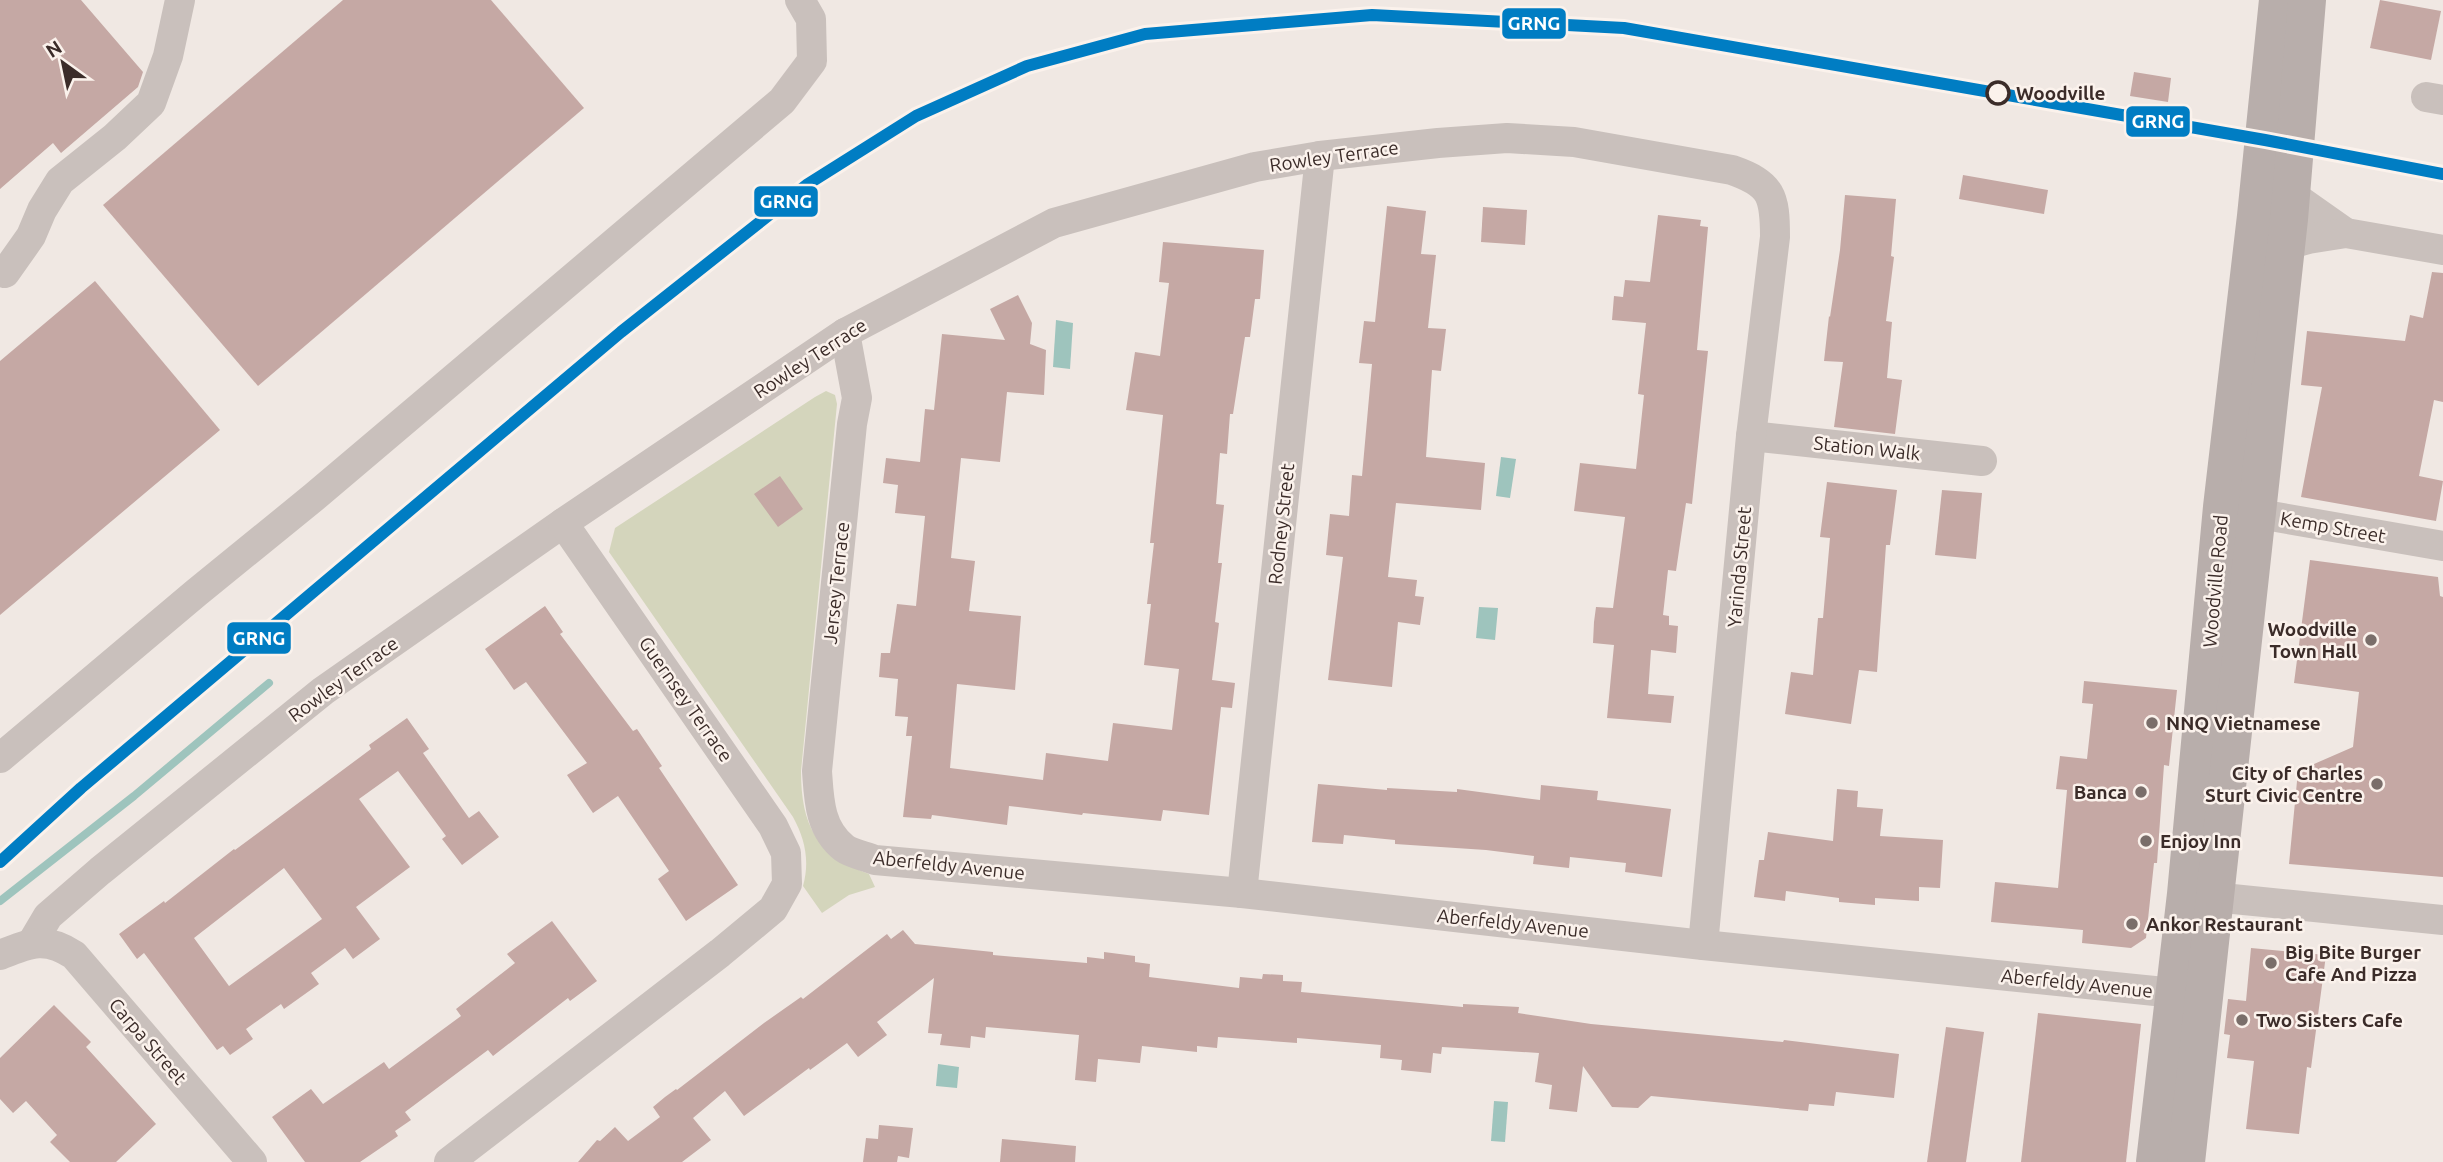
<svg xmlns="http://www.w3.org/2000/svg" width="2443" height="1162" font-family="Ubuntu,sans-serif">
<rect width="100%" height="100%" fill="#f0e8e3"/>
<path fill="#d4d5bc" d="M826 391 835 395 837 404 801 771C801 826 817 855 869 874L875 887 849 895 822 913 803 886C810 861 805 839 793 817L609 552 615 528 815 397Z"/>
<g fill="#9ec4bd">
<path d="M1056 320 1073 323 1070 369 1053 367Z"/>
<path d="M1501 457 1516 459 1510 498 1496 496Z"/>
<path d="M1479 607 1498 608 1495 640 1476 638Z"/>
<path d="M938 1064 959 1067 957 1088 936 1086Z"/>
<path d="M1494 1101 1508 1102 1505 1142 1491 1141Z"/>
</g>
<g fill="none" stroke-linecap="round" stroke-linejoin="round">
<path stroke="#9ec4bd" stroke-width="8" d="M0 901 134 796 269 683"/>
</g>
<g fill="#c5a8a4" fill-rule="evenodd">
<path d="M0 0H81L143 72 138 87 61 153 53 143 0 189Z"/>
<path d="M343 0H491L584 108 258 386 103 205Z"/>
<path d="M2380 0 2441 11 2431 60 2370 48Z"/>
<path d="M2134 72 2171 78 2168 102 2130 96Z"/>
<path d="M1963 175 2048 190 2044 214 1959 199Z"/>
<path d="M1845 195 1896 199 1891 256 1894 257 1886 321 1892 322 1887 378 1902 380 1895 434 1834 427 1843 362 1824 361 1829 316 1830 317 1840 250Z"/>
<path d="M1387 206 1426 211 1421 254 1436 255 1428 328 1446 329 1441 371 1432 370 1426 457 1485 463 1481 510 1396 503 1388 577 1417 580 1415 596 1424 597 1420 625 1398 622 1392 687 1328 680 1343 557 1326 555 1330 514 1349 516 1352 475 1362 476 1372 364 1359 363 1364 321 1375 322Z"/>
<path d="M1483 207 1527 210 1525 245 1481 242Z"/>
<path d="M1658 215 1701 220 1700 226 1708 227 1697 350 1708 351 1692 504 1686 503 1676 571 1668 570 1663 615 1669 616V625L1678 626 1676 653 1651 650 1648 694 1674 696 1671 723 1607 718 1614 645 1593 643 1594 622 1596 607 1613 608 1625 517 1574 511 1580 463 1636 469 1644 395 1638 394 1646 323 1612 320 1614 296 1623 297 1625 280 1650 282Z"/>
<path d="M1163 242 1264 250 1260 299H1255L1250 337H1245L1233 414H1230L1227 454 1220 453 1216 504 1224 505 1218 563H1222L1215 622 1219 623 1212 680 1235 683 1232 708 1221 707 1209 815 1163 810 1161 821 1083 813 1082 815 1009 806 1007 825 932 815 931 819 903 817 912 736H906L908 717 895 716 898 679 879 677 881 653H890L897 604 916 606 925 516 895 513 898 485 883 483 886 458 920 462 925 409 934 410 942 334 1005 340 990 309 1018 295 1032 323 1030 344 1046 350 1044 395 1007 392 1000 462 961 458 951 558 975 561 969 611 1021 616 1015 690 957 684 950 768 1043 780 1046 753 1108 761 1113 723 1172 730 1179 669 1144 665 1151 604H1147L1154 543H1150L1163 415 1126 410 1135 352 1160 356 1169 283 1159 282Z"/>
<path d="M2432 272 2443 273V402L2434 400 2419 476 2443 481 2436 521 2301 497 2322 387 2301 385 2307 331 2405 341 2410 315 2423 318Z"/>
<path d="M95 281 220 430 0 615V361Z"/>
<path d="M780 476 803 509 778 527 754 494Z"/>
<path d="M1827 482 1897 490 1890 545H1886L1877 672 1859 670 1851 724 1785 714 1791 672 1813 675 1818 618H1823L1830 538 1820 537Z"/>
<path d="M1942 490 1982 493 1976 559 1935 555Z"/>
<path d="M2310 560 2438 577 2440 596 2443 597V877L2289 864 2298 771 2353 747 2359 692 2294 683Z"/>
<path d="M545 606 563 632 560 634 633 731 637 729 662 766 659 768 738 885 686 921 658 879 669 871 618 796 593 813 567 775 587 763 526 682 514 690 485 649Z"/>
<path d="M2084 681 2177 690 2169 766 2164 765 2157 863H2154L2146 938 2131 948 2082 943 2083 930 1991 922 1995 882 2058 888 2067 790 2056 789 2060 756 2087 759 2093 704 2082 703Z"/>
<path d="M407 718 429 749 423 753 469 818 479 811 499 837 462 865 442 839 446 836 398 771 359 799 410 867 356 907 380 939 353 959 345 948 311 973 319 984 284 1009 281 1004 246 1029 253 1039 230 1055 223 1046 217 1050 144 953 137 959 119 934 164 901 165 903 234 849 235 850 371 749 369 745ZM284 868 322 919 229 986 194 938Z"/>
<path d="M1318 784 1387 790V788L1457 792V789L1540 800 1541 785 1598 791 1597 800 1671 809 1662 877 1625 872 1626 863 1570 857 1569 868 1533 864 1534 856 1486 850 1395 844V840L1344 835 1343 844 1312 842Z"/>
<path d="M1837 789 1858 791 1857 807 1883 809 1880 836 1943 840 1940 888 1919 887V901L1875 898V905L1839 902V898L1786 891 1785 901 1754 897 1759 860H1764L1768 832 1833 841Z"/>
<path d="M552 921 597 981 570 1001 568 998 493 1056 488 1050 405 1112 411 1120 395 1131 398 1136 360 1162H305L272 1117 311 1089 323 1104 384 1062 389 1069 461 1016 456 1009 515 963 507 954Z"/>
<path d="M903 930 915 944 993 952V955L1087 963V957L1104 959V952L1135 956V962L1150 964 1149 977 1239 988 1240 977 1262 979 1263 974 1283 975V981L1302 982 1301 992 1463 1007V1004L1519 1007 1518 1013 1591 1024 1783 1042 1784 1040 1899 1054 1894 1098 1836 1092 1834 1106 1809 1104 1808 1111 1651 1096 1638 1108 1612 1107 1583 1066 1577 1112 1549 1109 1552 1085 1535 1082 1539 1053 1442 1047 1441 1054 1433 1053 1431 1073 1401 1070 1402 1060 1380 1058 1381 1045 1297 1038V1043L1218 1037 1217 1048 1197 1046V1052L1142 1046 1140 1063 1098 1059 1096 1082 1075 1080 1079 1035 986 1027 985 1038 971 1036 970 1048 940 1045 942 1034 928 1033 934 978 877 1022 887 1035 858 1057 847 1043 810 1070 809 1068 744 1116 725 1091 693 1118 711 1140 682 1162H578L597 1140 600 1141 615 1127 628 1141 660 1117 653 1107 665 1097 676 1089 677 1090 764 1023 801 997 803 999 887 934 891 939Z"/>
<path d="M2251 948 2326 955 2311 1068 2307 1067 2299 1134 2246 1129 2254 1061 2227 1058 2230 1035 2224 1034 2228 999 2246 1001Z"/>
<path d="M54 1005 91 1042 86 1047 156 1124 116 1162H70L50 1142 57 1135 26 1101 13 1113 0 1099V1058Z"/>
<path d="M2038 1013 2141 1024 2126 1162H2021Z"/>
<path d="M1946 1027 1984 1032 1966 1162H1927Z"/>
<path d="M879 1125 913 1128 909 1158 898 1156 897 1162H863L866 1138 878 1139Z"/>
<path d="M1002 1139 1076 1146 1075 1162H1000Z"/>
</g>
<g fill="none" stroke-linecap="round" stroke-linejoin="round">
<g stroke="#c9c0bc" stroke-width="30">
<path d="M2426 97 2443 100"/>
<path d="M2292 195 2346 233"/>
<path d="M2287 245 2308 239 2346 233 2443 250"/>
<path d="M5 273 31 236 42 210 60 181 115 137 151 103 168 56 180 0"/>
<path d="M845 333 857 398 852 424 817 771C819 799 819 828 844 848 852 854 866 856 875 860L1242 893 1703 945 2194 995"/>
<path d="M1751 436 1982 461"/>
<path d="M2236 510 2443 546"/>
<path d="M0 758 196 593 314 497 782 101 812 61 811 19 800 0"/>
<path d="M1242 893 1320 156"/>
<path d="M2193 895 2443 920"/>
<path d="M32 943 48 916 100 871 323 691 563 523 845 333 1054 223 1255 167 1320 156 1438 143 1507 138 1574 142 1732 170C1772 184 1775 196 1775 237L1751 436 1703 945"/>
<path d="M0 955C30 943 45 936 74 955L252 1162"/>
<path d="M449 1162 720 953 773 909 787 884 786 853 773 826 563 523"/>
</g>
<g stroke="#b8aeab" stroke-width="38">
<path d="M2155 1162 2186 894 2222 507 2256 216 2278 0"/>
<path d="M2186 1162 2289 219 2307 0"/>
</g>
<defs>
<path id="rail-1" d="M0 862 81 788 621 332 808 184 916 116 1027 66 1145 34 1372 15 1624 28 2265 140 2443 174"/>
</defs>
<use href="#rail-1" stroke="#fbf2ec" stroke-width="18"/>
<use href="#rail-1" stroke="#007dc3" stroke-width="12"/>
</g>
<circle fill="#fbf2ec" stroke="#3b2c29" stroke-width="3.5" cx="1998" cy="93" r="11"/>
<g fill="#7a6e6a" stroke="#fbf2ec" stroke-width="2.5">
<circle cx="2371" cy="640" r="7"/>
<circle cx="2152" cy="723" r="7"/>
<circle cx="2377" cy="784" r="7"/>
<circle cx="2141" cy="792" r="7"/>
<circle cx="2146" cy="841" r="7"/>
<circle cx="2132" cy="924" r="7"/>
<circle cx="2271" cy="963" r="7"/>
<circle cx="2242" cy="1020" r="7"/>
</g>
<g text-anchor="middle" dominant-baseline="central" stroke-width="5" stroke-linejoin="round" paint-order="stroke">
<g font-size="19" font-weight="bold" fill="#3b2c29" stroke="#fbf2ec" text-anchor="start">
<text x="2016" y="93">Woodville</text>
</g>
<g font-size="19" fill="#3b2c29" stroke="#fbf2ec">
<text transform="translate(1334 156) rotate(-8)">Rowley Terrace</text>
<text transform="translate(810 358) rotate(-33)">Rowley Terrace</text>
<text transform="translate(1867 448) rotate(6)">Station Walk</text>
<text transform="translate(1281 524) rotate(-84)">Rodney Street</text>
<text transform="translate(2333 527) rotate(10)">Kemp Street</text>
<text transform="translate(1739 567) rotate(-85)">Yarinda Street</text>
<text transform="translate(2215 581) rotate(-85)">Woodville Road</text>
<text transform="translate(836 583) rotate(-84)">Jersey Terrace</text>
<text transform="translate(343 679) rotate(-36)">Rowley Terrace</text>
<text transform="translate(686 699) rotate(55)">Guernsey Terrace</text>
<text transform="translate(949 865) rotate(6)">Aberfeldy Avenue</text>
<text transform="translate(1513 923) rotate(6)">Aberfeldy Avenue</text>
<text transform="translate(2077 983) rotate(6)">Aberfeldy Avenue</text>
<text transform="translate(148 1041) rotate(49)">Carpa Street</text>
</g>
<g font-size="19" font-weight="bold" fill="#3b2c29" stroke="#fbf2ec" text-anchor="start">
<text x="2357" y="629" text-anchor="end">Woodville<tspan x="2357" dy="22">Town Hall</tspan></text>
<text x="2166" y="723">NNQ Vietnamese</text>
<text x="2363" y="773" text-anchor="end">City of Charles<tspan x="2363" dy="22">Sturt Civic Centre</tspan></text>
<text x="2127" y="792" text-anchor="end">Banca</text>
<text x="2160" y="841">Enjoy Inn</text>
<text x="2146" y="924">Ankor Restaurant</text>
<text x="2285" y="952">Big Bite Burger<tspan x="2285" dy="22">Cafe And Pizza</tspan></text>
<text x="2256" y="1020">Two Sisters Cafe</text>
</g>
</g>
<g stroke="#fbf2ec" stroke-width="2.5">
<rect x="1501" y="7" width="66" height="33" rx="7" fill="#007dc3"/>
<rect x="2125" y="105" width="66" height="33" rx="7" fill="#007dc3"/>
<rect x="753" y="185" width="66" height="33" rx="7" fill="#007dc3"/>
<rect x="226" y="621" width="66" height="34" rx="7" fill="#007dc3"/>
</g>
<g font-size="19" text-anchor="middle" font-weight="bold" fill="#fff">
<text x="1534" y="30">GRNG</text>
<text x="2158" y="128">GRNG</text>
<text x="786" y="208">GRNG</text>
<text x="259" y="645">GRNG</text>
</g>
<g transform="translate(63 63) rotate(327)" stroke="#fbf2ec" stroke-width="5" paint-order="stroke">
<path d="M0-5L12 26L0 18L-12 26Z" fill="#3b2c29"/>
<text y="-10" font-size="19" font-weight="bold" text-anchor="middle" fill="#3b2c29">N</text>
</g>
</svg>
